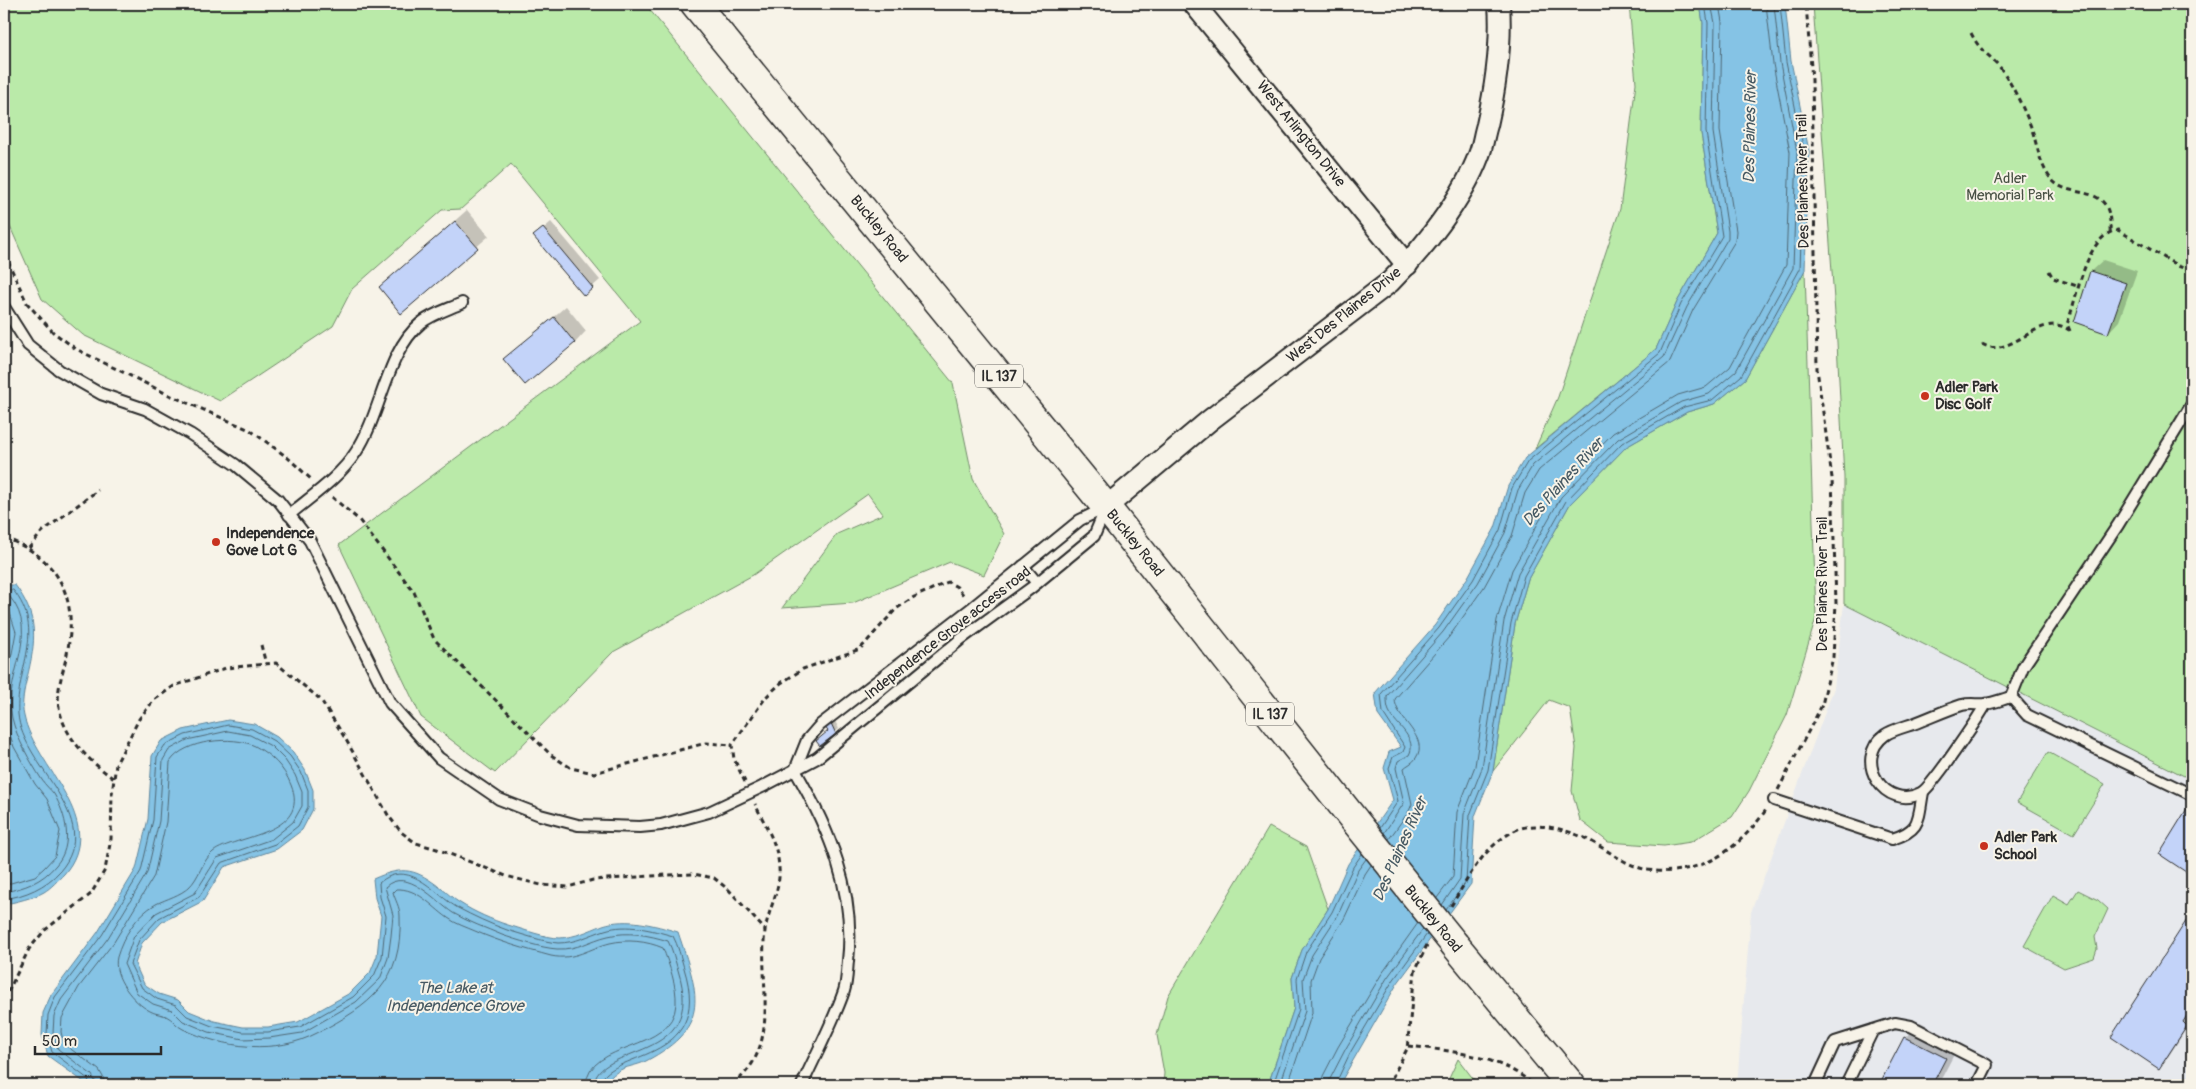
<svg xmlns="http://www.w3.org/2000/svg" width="2196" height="1089" font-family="Pangolin,sans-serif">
<rect width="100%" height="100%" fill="#f7f3e8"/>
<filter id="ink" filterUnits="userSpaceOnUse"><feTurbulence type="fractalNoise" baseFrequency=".02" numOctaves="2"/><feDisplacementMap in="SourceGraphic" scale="10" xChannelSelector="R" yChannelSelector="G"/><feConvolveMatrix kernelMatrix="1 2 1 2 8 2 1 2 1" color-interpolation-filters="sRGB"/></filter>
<g filter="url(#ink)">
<path fill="#e7e9ed" d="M1844 604 2192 780V1085H1737L1751 912 1834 688Z"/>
<g fill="#baeaa9" stroke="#728a6a">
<path d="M4 4H645L953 383 973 479 1004 534 984 575 950 562 853 603 782 608 837 534 883 514 868 494 753 575 613 652 495 773 421 717 339 545 640 321 511 164 461 209 442 210 352 289 333 326 220 401 83 335 42 299 4 213Z"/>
<path d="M1629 4H1700L1703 23 1701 133 1717 233 1677 302 1656 349 1535 449 1558 397 1620 209 1636 83Z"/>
<path d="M1813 4H2192V780L1844 604V477L1837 342Z"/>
<path d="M1805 270 1816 618 1787 715 1749 791 1732 817 1691 842 1664 846 1608 842 1580 820 1572 791 1576 748 1570 708 1549 700 1493 771 1515 624 1528 579 1570 504 1626 447 1687 412 1714 404 1745 379Z"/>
<path d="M2048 752 2105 784 2074 834 2017 802Z"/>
<path d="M1269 827 1306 847 1328 909 1302 950 1292 978 1294 1008 1268 1085H1163L1164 1073 1157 1035 1168 996Z"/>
<path d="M2078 890 2098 900 2108 909 2095 937 2097 949 2094 958 2064 968 2024 946 2053 895 2069 904Z"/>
<path d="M1458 1059 1478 1085H1446Z"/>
</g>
<g fill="#85c3e5" stroke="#61869b">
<path d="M1700 4H1785L1791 61 1809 151 1805 270 1745 379 1714 404 1687 412 1626 447 1570 504 1528 579 1515 624 1493 771 1475 816 1471 884 1397 984 1339 1085H1268L1294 1008 1292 978 1302 950 1328 909 1348 864 1393 800 1384 768 1389 752 1401 747 1378 715 1375 693 1435 625 1468 577 1495 528 1508 486 1525 458 1656 349 1677 302 1717 233 1701 133 1703 23Z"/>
<path d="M4 585H15C39 617 36 641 27 678 24 690 21 704 24 716 35 767 110 821 64 874 58 880 51 888 44 892 36 897 13 903 4 904Z"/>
<path d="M228 720 254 724 277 737 293 752 305 770 313 790V809L302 830 277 849 224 867 203 901 162 922 142 943 135 964 144 984 159 994 178 1000 189 1011 214 1021 243 1027H268L298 1022 350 993 370 973 377 956 381 916 375 898 373 879C404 865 416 869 442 889 448 893 453 899 460 903 474 912 492 920 508 925 522 929 546 938 560 938 576 937 588 931 603 925 627 917 654 925 678 932 698 993 713 1026 646 1061 637 1066 625 1066 617 1072 612 1075 607 1081 603 1085H88L48 1056 42 1035 43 1013 51 995 98 932 136 869 148 819 152 756 161 741 183 730Z"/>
</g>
<g fill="#0003">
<path d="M467 210 489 236 401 312 380 287Z"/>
<path d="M551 222 600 280 584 294 535 236Z"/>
<path d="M2103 260 2137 271 2119 321 2108 333 2076 321 2091 271Z"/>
<path d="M566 306 586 331 575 343 505 359Z"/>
<path d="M834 719 839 729 821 744 829 731 828 722Z"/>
<path d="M2192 805V874L2161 854Z"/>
<path d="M2192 915V1009L2189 1014 2192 1016V1020L2166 1060 2159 1067 2113 1037Z"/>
<path d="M1920 1022 1960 1043 1938 1085H1881L1905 1038Z"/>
</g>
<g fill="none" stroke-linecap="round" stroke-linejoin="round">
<g stroke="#4f6875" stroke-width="1">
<path d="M4 590H13C47 632 15 669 18 714 22 766 106 818 60 871 46 887 25 896 4 899"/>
<path d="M4 596 10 597C41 635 3 676 12 718 17 739 30 761 42 780 45 785 50 789 54 794 66 815 74 845 56 865 42 882 25 888 4 892"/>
<path d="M4 604 8 607 16 632 5 691V720L14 747 35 784 47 799 60 831 55 856 44 868 35 876 4 885"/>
<path d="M1380 828 1398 801 1389 768 1393 757 1403 752 1405 747 1383 713 1381 694 1439 628 1473 580 1500 530 1512 488 1528 461 1660 353 1681 304 1722 236 1706 132 1708 23 1705 4"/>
<path d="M1384 833 1404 803 1396 768 1398 761 1409 755C1418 739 1396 725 1390 713 1387 708 1387 702 1387 696L1443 632 1478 583 1505 533 1518 490 1533 465 1664 357 1687 307 1728 238V231L1713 132 1715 23 1711 4"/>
<path d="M1389 839 1409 811 1412 804 1404 768C1407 765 1413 763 1416 758 1430 737 1395 719 1395 699L1449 637 1484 587 1512 536 1525 493 1539 470 1670 362 1693 310 1735 241 1736 231 1720 131 1722 22 1719 4"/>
<path d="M1437 898 1453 877 1457 812 1475 766 1497 620 1512 570 1555 493 1613 433 1678 395 1706 387 1730 367 1786 265 1790 152 1773 64 1766 4"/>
<path d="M1442 905 1460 879 1464 814 1482 768 1504 621 1518 573 1561 497 1618 439 1681 402 1709 394 1736 371 1793 268 1797 152 1780 63 1774 4"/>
<path d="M1446 910 1466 882 1470 815 1488 770 1511 623 1524 576 1566 501 1622 443 1684 407 1712 400 1741 376 1800 269 1804 151 1786 62 1780 4"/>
<path d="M90 1085 88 1079 52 1052 47 1034 48 1015 55 997 102 935 141 871 153 820 157 757 165 745 185 735 228 725 252 729 274 741 290 756 301 772 308 790V807L298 826 275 844 221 863 199 897 159 918 139 940 130 964 142 988 157 999 176 1005 187 1016 212 1026 243 1032H268L300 1027 353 997 374 976 382 957 386 916 380 897 379 883C409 857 435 895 458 908 473 916 490 924 507 930 521 934 544 942 558 943 576 943 589 935 605 930 627 923 652 930 673 936 678 945 681 958 684 968 715 1067 604 1049 600 1085"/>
<path d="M97 1085 92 1075 58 1049 53 1033 54 1016 61 1000 108 938 147 873 159 821 163 760 169 750 187 740 228 731 250 735 271 746 285 760 295 775 302 792V806L293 822 272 839 217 858 195 893 156 913 134 936 124 964 137 993 153 1004 172 1010 183 1021 209 1032 243 1039 269 1038 302 1033 356 1002 380 979 388 958 391 936 393 915 385 887C407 866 436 902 453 913 468 922 486 928 502 935 516 940 542 948 557 949 578 950 590 940 608 936 628 931 649 935 668 941 673 950 675 961 678 970 708 1065 596 1042 594 1085"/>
<path d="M104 1085 103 1077 99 1070 64 1044 61 1032 62 1018 79 987 114 942 154 876 166 822 170 762C184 740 233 735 255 746 271 755 284 767 291 785 311 835 235 835 213 852 202 861 199 878 189 887 181 895 166 899 156 904 136 915 123 937 117 957 112 977 134 1003 150 1011 155 1014 161 1014 166 1016 173 1019 176 1026 183 1029 223 1048 276 1055 317 1033 371 1005 403 982 400 916 400 907 395 900 393 892L396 889C418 888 431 906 448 918 456 924 466 927 475 931 500 942 525 949 551 956 574 961 590 948 610 943 627 939 647 941 663 948 669 965 677 985 676 1004 673 1053 588 1040 586 1085"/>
<path d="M1273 1085 1299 1009 1297 979 1306 952 1332 912 1353 867 1362 854"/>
<path d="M1280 1085 1305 1011 1303 979 1312 955 1338 915 1358 870 1366 859"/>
<path d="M1288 1085 1312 1013 1311 980 1319 958 1344 919 1365 874 1371 865"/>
<path d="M1321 1085 1323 1076 1338 1047 1381 975 1418 923"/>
<path d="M1329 1085 1330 1079 1345 1050 1387 978 1423 929"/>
<path d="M1335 1085 1350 1053 1392 982 1427 934"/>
</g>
</g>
<g fill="#c3d3f9" stroke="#2b2b2b">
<path d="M455 221 478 248 401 314 379 287Z"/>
<path d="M543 228 593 288 584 296 533 236Z"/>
<path d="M2090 271 2126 283 2108 334 2074 322Z"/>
<path d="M554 317 575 343 525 385 503 359Z"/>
<path d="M830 721 836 734 820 746 816 741 828 731 823 725Z"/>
<path d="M2188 807 2192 810V876L2159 854Z"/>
<path d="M2192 912V1007L2183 1022 2187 1026 2159 1069 2111 1037Z"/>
<path d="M1904 1037 1946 1058 1932 1085H1879Z"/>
</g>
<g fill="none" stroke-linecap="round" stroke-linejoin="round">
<defs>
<g id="lane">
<path d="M4 307 28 345 59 370 101 394 145 409 190 434 236 465 278 500 310 541 390 703 439 758 499 799 540 815 578 825 640 827 661 825 709 812 762 787 817 758 961 639 1031 588 1094 536 1105 510"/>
<path d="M2192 404 2118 525 2023 667 2011 697 2027 715 2192 795"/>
<path d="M289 515C312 496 340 477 356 452 382 413 386 352 421 323 432 314 449 309 462 303"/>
<path d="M1023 566 1037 583"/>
<path d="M1986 704C1978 718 1932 787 1921 793 1886 812 1851 760 1885 735 1892 730 1904 727 1913 724 1929 718 1946 710 1962 705 1970 703 1978 705 1985 704 1994 703 2003 699 2011 697"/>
<path d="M795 770 807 740 820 725 973 607 1080 520 1105 508"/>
<path d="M795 770C829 829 856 891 848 961 847 970 847 982 844 991 833 1023 816 1054 802 1085"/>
<path d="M1774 800 1892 839C1921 830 1918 820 1923 792"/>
<path d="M1815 1085 1835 1042 1895 1023 1911 1026 1987 1065 1977 1085"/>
<path d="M1846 1085 1873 1030"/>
</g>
<g id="street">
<path d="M1194 4 1407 265"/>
<path d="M1106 507 1210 420 1390 282C1424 248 1462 200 1479 155 1483 145 1484 134 1487 125 1496 85 1502 44 1499 4"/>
</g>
<g id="primary">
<path d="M695 4 1106 507 1355 821"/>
<path d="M1455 945 1571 1085"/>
</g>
</defs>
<use href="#lane" stroke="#2b2b2b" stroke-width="14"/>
<use href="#street" stroke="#2b2b2b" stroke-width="24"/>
<use href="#primary" stroke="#2b2b2b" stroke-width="31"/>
<g stroke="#2b2b2b" stroke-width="3" stroke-dasharray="5 4" stroke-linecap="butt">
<path d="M1971 33C1980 51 1986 52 1998 65 2008 76 2023 107 2029 122 2037 140 2038 163 2051 179 2070 202 2113 179 2110 231"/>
<path d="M4 253 27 303 53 332 76 349 167 394 250 430 287 457 312 480"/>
<path d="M2049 271 2053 278 2080 287"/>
<path d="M2070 331 2067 324C2078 297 2085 235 2118 230L2178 266 2192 271"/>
<path d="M1982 344C2011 361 2040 309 2069 330"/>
<path d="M332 497 359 520 414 592 434 639 551 755 571 768 594 773 706 743 732 745"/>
<path d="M4 538C55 555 78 594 68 648 65 669 54 691 60 712 67 741 91 762 114 779"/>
<path d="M29 548 42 532 98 490"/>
<path d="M261 645 266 664"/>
<path d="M745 782 734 759 732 745 766 697 781 683 803 669 860 649 896 609 914 597 948 582 957 587 965 597"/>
<path d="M1778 790 1822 705 1833 657 1836 603 1832 478 1817 369 1812 80 1806 4"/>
<path d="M1451 906C1469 877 1483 847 1514 831 1533 821 1561 828 1580 836 1603 845 1622 865 1648 870 1666 873 1683 871 1700 865 1727 856 1750 833 1766 810"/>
<path d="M4 1000 29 949 45 930 91 894 105 870 111 839 112 794 116 764 139 719 154 700 174 686 226 668 276 663 321 700 345 738 388 815 401 832 416 843 437 849 506 876 541 885 568 887 593 880 666 875 694 874 714 878 729 890 765 930"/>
<path d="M1408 1046C1452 1051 1499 1055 1534 1085"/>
<path d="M732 1085C783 1047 758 985 765 931 768 909 781 890 779 868 778 844 765 825 755 804"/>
<path d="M1386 1085 1392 1078 1407 1049 1415 971 1427 945"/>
</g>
<use href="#lane" stroke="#f7f3e8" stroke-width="10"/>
<use href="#street" stroke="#f7f3e8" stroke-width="20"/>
<use href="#primary" stroke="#f7f3e8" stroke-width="28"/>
<defs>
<path id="primary-bridge" d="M1355 821 1455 945"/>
</defs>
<use href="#primary-bridge" stroke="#2b2b2b" stroke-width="31" stroke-linecap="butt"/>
<use href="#primary-bridge" stroke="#f7f3e8" stroke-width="28"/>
</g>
</g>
<g fill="#c8321e" stroke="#f7f3e8" stroke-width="2">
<circle cx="1925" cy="396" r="5"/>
<circle cx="216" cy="542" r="5"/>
<circle cx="1984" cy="846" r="5"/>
</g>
<g text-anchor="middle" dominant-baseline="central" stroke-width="4" stroke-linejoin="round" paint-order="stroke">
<g fill="#f7f3e8" stroke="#686764" stroke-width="1">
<rect x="975" y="364.5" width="48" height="23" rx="4"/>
<rect x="1246" y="702.5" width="48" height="23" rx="4"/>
</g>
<g font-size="14" font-weight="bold" fill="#2b2b2b">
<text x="999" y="376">IL 137</text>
<text x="1270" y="714">IL 137</text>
</g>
<g font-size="15" fill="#2b2b2b" stroke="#f7f3e8">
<text transform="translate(1301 134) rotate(51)">West Arlington Drive</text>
<text transform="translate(1803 181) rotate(-91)">Des Plaines River Trail</text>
<text transform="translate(879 229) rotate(51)">Buckley Road</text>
<text transform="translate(1344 315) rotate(-39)">West Des Plaines Drive</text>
<text transform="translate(1135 543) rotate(51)">Buckley Road</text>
<text transform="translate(1822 584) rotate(-90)">Des Plaines River Trail</text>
<text transform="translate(948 633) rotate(-38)">Independence Grove access road</text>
<text transform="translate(1433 919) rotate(51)">Buckley Road</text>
</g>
<g font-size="15" fill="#485144" stroke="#f7f3e8">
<text x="2010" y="178">Adler<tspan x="2010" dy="17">Memorial Park</tspan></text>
</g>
<g font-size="15" font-weight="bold" fill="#2b2b2b" stroke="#f7f3e8" text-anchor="start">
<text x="1935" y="387">Adler Park<tspan x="1935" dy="17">Disc Golf</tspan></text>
<text x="226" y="533">Independence<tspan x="226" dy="17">Gove Lot G</tspan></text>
<text x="1994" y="837">Adler Park<tspan x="1994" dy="17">School</tspan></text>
</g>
<g font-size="16" font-style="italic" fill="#465963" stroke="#f7f3e8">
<text transform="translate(1750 127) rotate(-89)">Des Plaines River</text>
<text transform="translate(1563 482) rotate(-48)">Des Plaines River</text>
<text transform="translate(1400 849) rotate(-66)">Des Plaines River</text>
<text x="455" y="988">The Lake at<tspan x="455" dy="18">Independence Grove</tspan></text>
</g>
</g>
<rect width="2196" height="1089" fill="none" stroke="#f7f3e8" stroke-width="20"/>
<rect x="10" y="10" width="2176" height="1069" fill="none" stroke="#2b2b2b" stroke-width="2" filter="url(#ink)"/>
<path d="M35 1046v8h126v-8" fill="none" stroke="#2b2b2b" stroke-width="2.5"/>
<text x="42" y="1046" font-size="15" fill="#2b2b2b" stroke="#f7f3e8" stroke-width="4" paint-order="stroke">50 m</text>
</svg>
